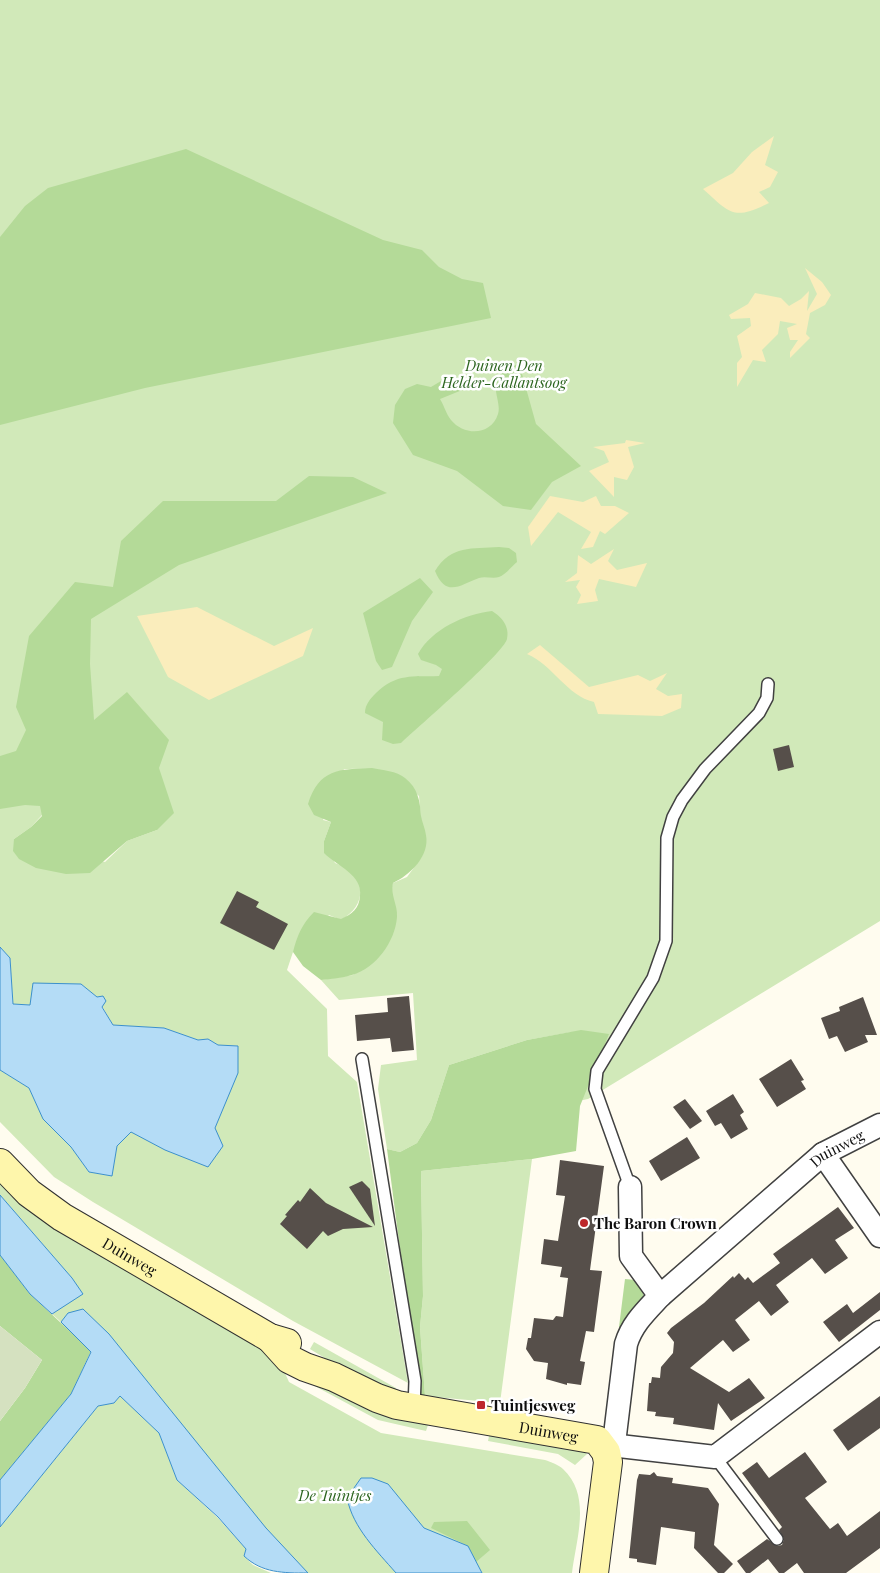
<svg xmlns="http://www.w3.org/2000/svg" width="880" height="1573" font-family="'Playfair Display',serif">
<rect width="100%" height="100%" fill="#fffcef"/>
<g fill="#d1e9b9" fill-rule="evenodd">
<path d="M0 0H880V921L588 1099 578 1101 572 1032 527 1040 449 1065 431 1120 417 1143 400 1152 387 1149 378 1089 381 1065 417 1060 413 993 339 1000 321 980 353 975 397 916 391 890 393 883 407 877 421 858 426 837 421 819 419 796C386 768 387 768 344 769L323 820 331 822 324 841 335 863C365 873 370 903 341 920L329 915 293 952 287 970 327 1009 328 1056 357 1082 408 1383 293 1321 93 1202 54 1177 0 1122V1070L29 1088 43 1119 71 1147 89 1172 112 1176 117 1146 131 1131 165 1150 215 1128 225 1102 238 1046 218 1045 208 1039 198 1040 164 1028 113 1025 97 997 81 984 30 1005 13 1004 10 958 0 947ZM42 815 157 830 127 841 105 862 14 839 31 827Z"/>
<path d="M532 1159 500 1403 425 1396 420 1327 423 1296 421 1171Z"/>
<path d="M0 1179 290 1365 285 1373 289 1382 381 1433 545 1460C551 1462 559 1465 563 1469 592 1496 576 1539 572 1573H300L68 1314 61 1322 52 1314 82 1293 72 1278 0 1195Z"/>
<path d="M314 1342 396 1388 394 1391 341 1368 310 1349Z"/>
<path d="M298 1377 429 1422 426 1431 378 1420Z"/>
<path d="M120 1396 159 1433 177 1480 218 1518 246 1549 244 1556 253 1565 271 1573H0V1527L98 1406 114 1403Z"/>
<path d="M490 1431 581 1449 587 1454 575 1465 558 1454 488 1441Z"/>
</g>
<g fill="#b4da98">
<path d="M186 149 383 240 422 250 439 267 462 279 483 283 491 318 145 388 0 425V237L25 206 48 188Z"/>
<path d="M519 363 536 424 581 466 552 482 531 510 503 506 457 471 413 455 393 423 395 405 405 389 417 384 431 387 451 375 477 384 440 399C444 405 446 414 451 420 464 436 491 436 498 414 501 405 494 392 496 383 499 372 511 368 519 363Z"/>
<path d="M309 476 353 477 387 493 179 565 91 619 90 664 94 720 127 692 169 740 159 768 174 813 157 830 127 841 90 873 66 874 36 868 19 859 13 851 14 839 31 827 42 816 40 806 25 805 0 809V756L16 751 26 730 16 707 29 636 75 582 113 587 121 541 163 501H276Z"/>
<path d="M499 547 509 548 516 553 517 562C512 566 505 575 499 577 493 579 485 576 479 578 460 585 446 598 435 571 451 545 472 549 499 547Z"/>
<path d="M420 578 433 592 412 621 392 667 382 670 376 661 363 613Z"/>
<path d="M492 611C502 617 510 627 507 639 504 653 417 728 401 743L393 744 382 740 383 722 365 713C365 705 370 699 376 693 397 673 412 677 439 676L442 669 436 665 421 660 418 654C432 629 465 614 492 611Z"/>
<path d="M372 768C382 770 397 771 405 778 418 788 420 801 421 816 422 822 425 828 426 835 430 856 410 875 393 883 390 895 398 905 397 917 395 942 376 968 352 975 342 978 331 979 321 980L303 966 293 952C297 936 302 924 314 912L341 919C352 914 359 909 360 896 363 875 337 866 324 853V841L331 822 314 815 308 804C319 769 339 769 372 768Z"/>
<path d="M581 1030 609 1034 580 1106 576 1151 532 1159 421 1171 423 1296 420 1327 425 1396 419 1395 387 1149 400 1152 417 1143 431 1120 449 1065 527 1040Z"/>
<path d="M0 1255 30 1294 91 1351 71 1394 0 1480V1421L25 1388 42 1360 0 1326Z"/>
<path d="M625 1279 636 1280 643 1290 644 1298 622 1327H619Z"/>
<path d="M467 1521 490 1550 476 1562 468 1546 431 1528 434 1522Z"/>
</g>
<g fill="#faedbc">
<path d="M774 136 765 165 778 172 770 187 759 192 769 203C733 221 730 213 703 189L733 173 752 152Z"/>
<path d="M805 268 822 282 831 295 825 305 810 313 806 334 810 338 790 358V352L798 340H790L787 328 797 324 780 321 778 334 762 350 766 362 753 360 737 387V363L742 357 737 336 751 326 750 318 731 319 729 315 748 304 755 293 781 298 789 306 801 299 809 291 807 311 817 294Z"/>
<path d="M626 440 645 443 628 447 634 467 627 480 614 477V497L589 471 609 462 604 451 593 447 625 443Z"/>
<path d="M550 496 583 502 596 496 601 506H615L629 513 605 534 600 531 593 547 581 549 591 532 558 512 531 546 528 527Z"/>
<path d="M614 549 608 561 617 570 647 563 636 587 599 579 595 590 598 601 577 604 581 595 576 587 580 580 565 582 577 573 578 555 591 564Z"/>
<path d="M197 607 274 646 313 628 303 656 209 700 168 677 137 616Z"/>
<path d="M540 645 589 687 638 675 650 681 667 673 656 689 668 696 682 694 681 708 662 716 598 714 594 702C567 696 553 665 527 654Z"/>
</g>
<path fill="#d5e1c0" d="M0 1326 42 1360 25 1388 0 1421Z"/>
<g fill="#b4dcf6" stroke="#3c90cc">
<path d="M0 947 10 958 13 1004 30 1005 33 983 81 984 97 997 103 996 106 1001 102 1007 113 1025 164 1028 198 1040 208 1039 218 1045 238 1046V1073L215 1128 223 1146 208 1167 165 1150 131 1132 117 1146 112 1176 89 1172 71 1147 43 1119 29 1088 0 1070Z"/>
<path d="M0 1195 72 1278 83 1294 52 1314 30 1294 0 1255Z"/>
<path d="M83 1309 109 1334 266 1528 308 1573C283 1573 262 1573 244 1556L246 1549 218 1517 177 1480 159 1433 120 1396 114 1403 98 1406 0 1527V1480L71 1394 91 1352 61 1322 68 1313Z"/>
<path d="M361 1478H372L388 1484 424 1528 468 1546 482 1573H396C377 1551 353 1528 347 1498Z"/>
</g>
<g fill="#564f4a">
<path d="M789 745 794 767 778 771 773 749Z"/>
<path d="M237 891 259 902 256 907 288 924 274 950 220 923Z"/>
<path d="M409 996 414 1050 392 1052 390 1038 357 1041 355 1015 388 1012 387 998Z"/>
<path d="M863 997 877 1035H865L868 1042 845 1052 837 1036 829 1039 821 1018 840 1011 839 1007Z"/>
<path d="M791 1059 804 1080 801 1081 806 1089 777 1107 759 1079Z"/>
<path d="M733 1094 744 1112 740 1115 748 1129 731 1139 721 1123 715 1126 706 1111Z"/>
<path d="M685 1099 702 1121 690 1129 673 1107Z"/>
<path d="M687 1137 700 1158 661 1181 649 1161Z"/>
<path d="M560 1160 604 1166 590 1270 602 1271 594 1332 586 1331 580 1361 585 1362 581 1385 567 1383V1385L546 1379 548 1363 534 1361 526 1349 528 1338H531L534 1318 553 1320 556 1316 563 1317 568 1278 560 1277 562 1267 541 1264 544 1239 558 1241 565 1196 556 1195Z"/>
<path d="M362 1181 370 1189 375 1226 349 1187Z"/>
<path d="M310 1188 326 1203 373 1227 343 1229 328 1236 323 1231 307 1249 280 1224 287 1216 285 1215 298 1200 300 1202Z"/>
<path d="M838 1207 854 1228 835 1240 848 1258 825 1274 812 1258 776 1285 789 1302 771 1316 759 1301 735 1320 750 1340 733 1352 723 1340 690 1368 729 1392 749 1378 765 1398 731 1421 718 1403 714 1430 673 1424 674 1418 655 1416 656 1412 647 1411 649 1383H651L652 1377 660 1378 661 1367 673 1353 674 1342 667 1333 671 1328 704 1303 733 1276 734 1278 739 1273 745 1280 748 1277 753 1283 780 1263 773 1254Z"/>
<path d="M880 1292V1310L839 1342 823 1322 847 1304 853 1313Z"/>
<path d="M880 1396V1428L848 1451 833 1430Z"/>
<path d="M805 1452 827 1482 805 1498 830 1529 838 1523 847 1536 880 1511V1548L846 1573H804L797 1563 784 1573H779L768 1559 750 1573H746L737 1561 767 1539 777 1546 782 1545 784 1539 779 1530 782 1527 742 1473 757 1462 769 1478Z"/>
<path d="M654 1472 657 1476 673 1478 672 1483 708 1488 719 1504 714 1545 733 1564 724 1573H718L694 1548 695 1532 661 1527 656 1565 637 1562V1559L629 1558 637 1480 639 1474 650 1475Z"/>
</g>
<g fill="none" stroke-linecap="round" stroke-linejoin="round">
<defs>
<g id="lane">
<path d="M362 1059 415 1381 414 1408"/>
<path d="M630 1187 595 1089 597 1071 653 978 666 941 667 838 673 817 682 800 705 769 759 713 767 698 768 684"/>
<path d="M715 1457 777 1539"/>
</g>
<g id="street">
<path d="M823 1154 880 1236"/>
<path d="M630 1187 631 1256 660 1296"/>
<path id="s1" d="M602 1444 615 1435 626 1344C632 1324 646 1311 660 1296L823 1154 880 1125"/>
<path d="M602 1444 715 1457 880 1332"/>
</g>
<g id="secondary">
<path id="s2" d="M0 1163 29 1193 62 1217 270 1338 287 1343"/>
<path id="s3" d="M270 1338 289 1359 305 1367 334 1377 377 1398 397 1405 597 1440 606 1452 608 1462 594 1573"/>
</g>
</defs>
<use href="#lane" stroke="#414141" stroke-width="14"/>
<use href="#street" stroke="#414141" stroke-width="25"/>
<use href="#secondary" stroke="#303030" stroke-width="30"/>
<use href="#lane" stroke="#fff" stroke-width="11"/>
<use href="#street" stroke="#fff" stroke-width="22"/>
<use href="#secondary" stroke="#fef6ab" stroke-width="28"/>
</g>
<g fill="#bd272b" stroke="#fff" stroke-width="2">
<circle cx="584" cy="1223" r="5"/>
<rect x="476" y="1400" width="10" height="10" rx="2.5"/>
</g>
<g text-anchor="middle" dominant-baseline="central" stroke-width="5" stroke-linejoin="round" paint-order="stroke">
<g font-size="15" font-style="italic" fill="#2c651f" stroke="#fff">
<text x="504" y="365">Duinen Den<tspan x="504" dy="17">Helder-Callantsoog</tspan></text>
<text x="335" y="1495">De Tuintjes</text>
</g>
<g font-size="15" fill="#0e0e0e" stroke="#fff">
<text stroke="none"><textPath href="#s1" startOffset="398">Duinweg</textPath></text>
<text stroke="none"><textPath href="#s2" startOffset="161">Duinweg</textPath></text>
<text stroke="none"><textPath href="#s3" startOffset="300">Duinweg</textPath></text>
</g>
<g font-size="15" font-weight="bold" fill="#0e0e0e" stroke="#fff" text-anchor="start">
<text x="594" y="1223">The Baron Crown</text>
<text x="491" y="1405">Tuintjesweg</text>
</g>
</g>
</svg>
